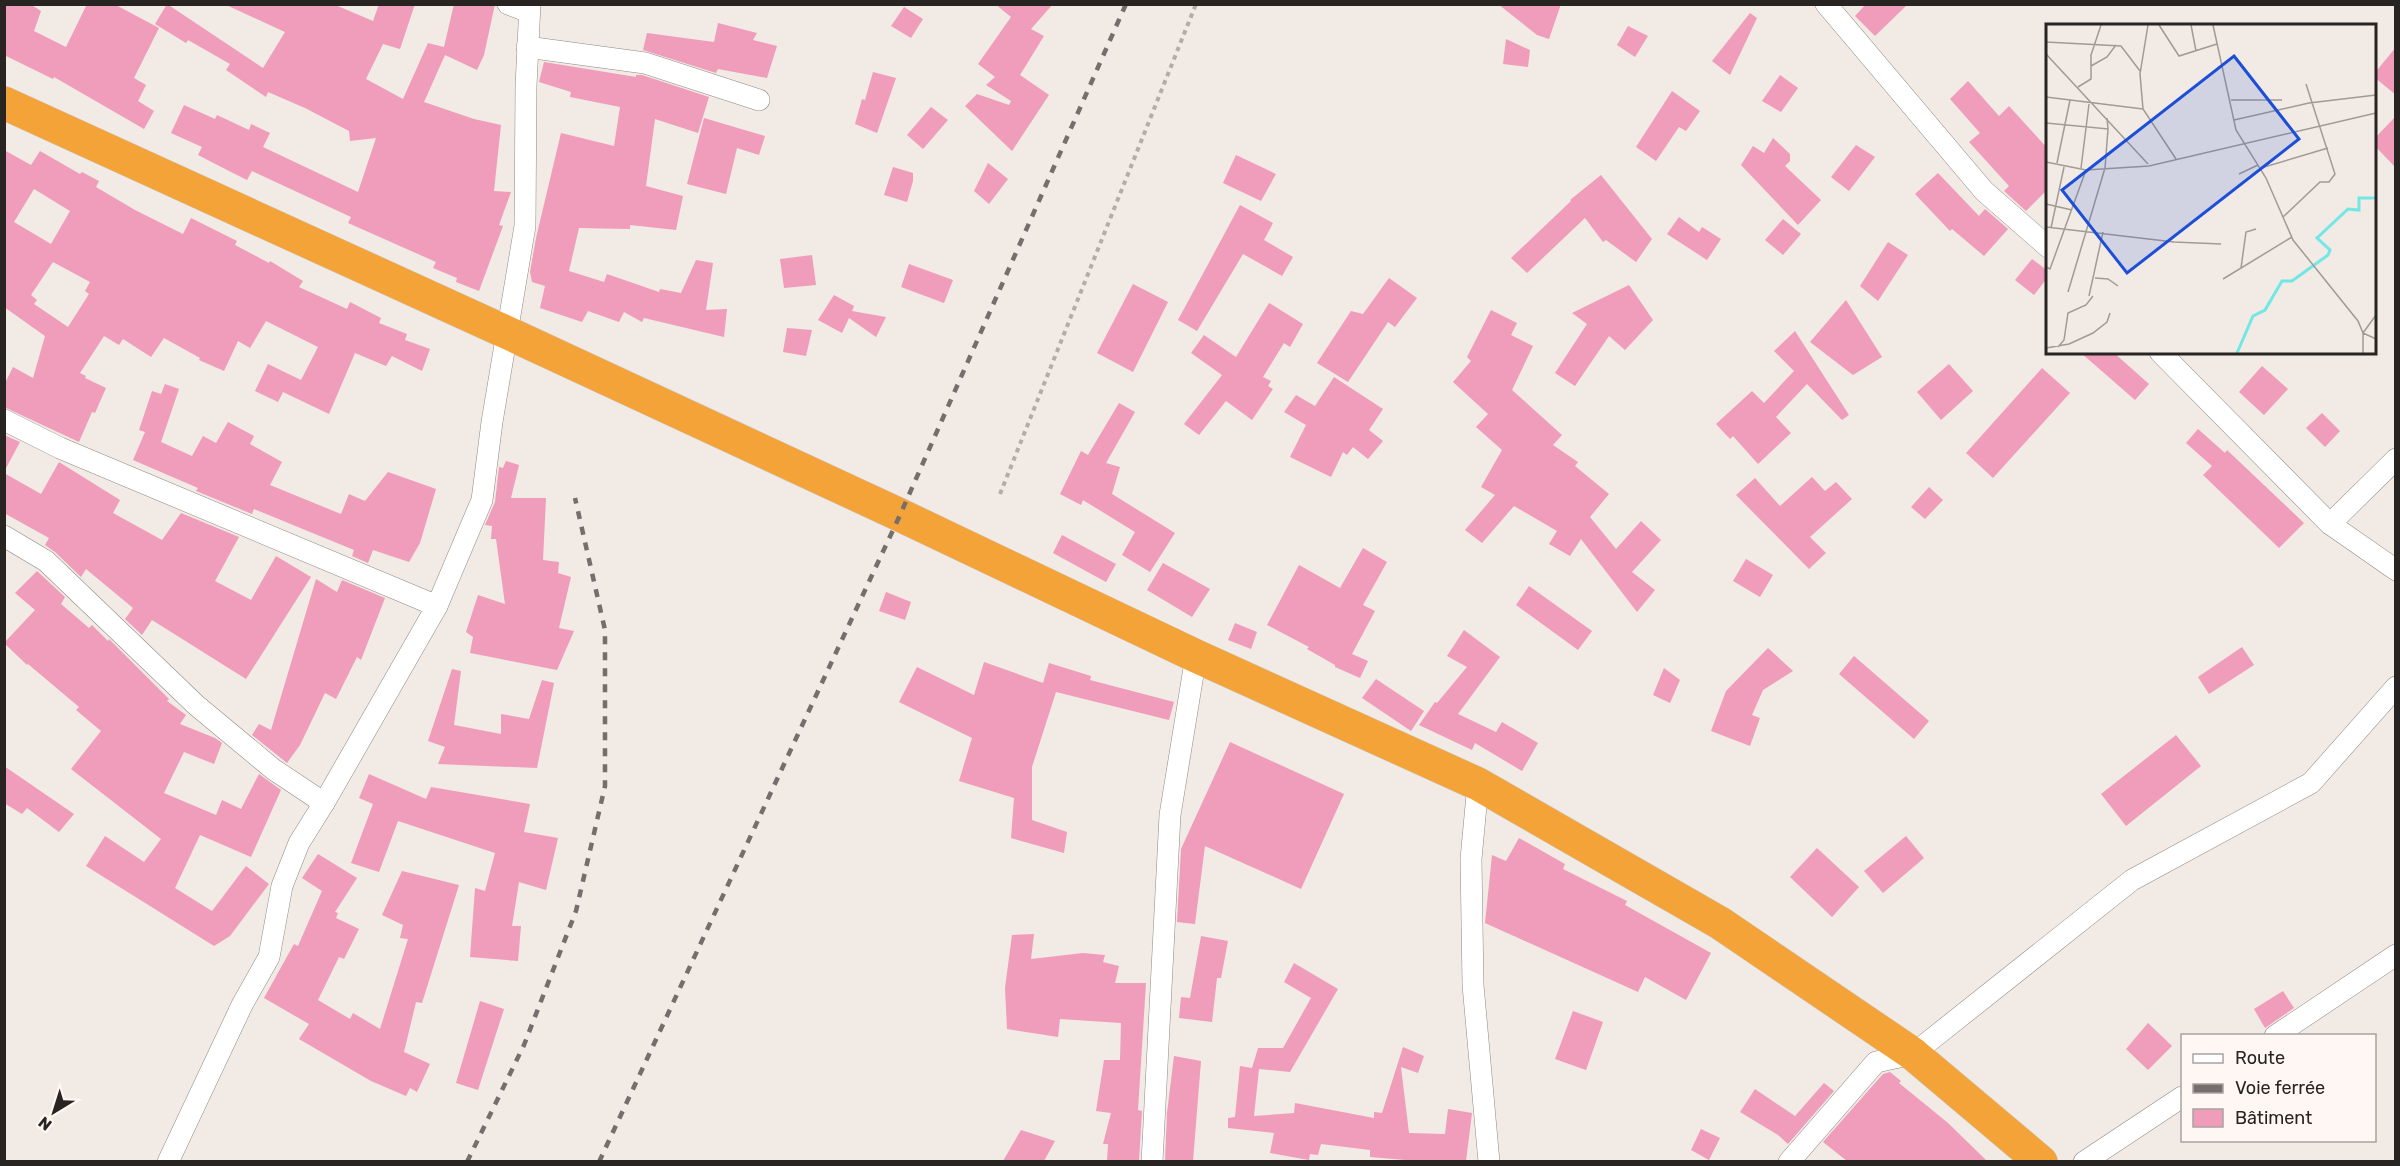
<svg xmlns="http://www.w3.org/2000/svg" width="2400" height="1166" font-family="Rubik,sans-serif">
<rect width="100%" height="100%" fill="#f1eae5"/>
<g fill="#f09cbb" fill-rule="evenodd">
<path d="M4 4H30L41 11 34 31 66 47 87 4H114L159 28 134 78 146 85 138 101 154 111 144 129 54 77 53 79 4 55Z"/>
<path d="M167 4 263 68 285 32 224 4H333L373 21 379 4H415L400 49 383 44 366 79 403 99 428 43 444 47 454 4H495L484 55 477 70 445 55 424 102 474 119 501 125 494 191 511 192 499 225 503 226 479 291 456 282 457 278 433 268 436 262 348 223 351 217 252 171 247 180 227 170 198 155 202 147 171 133 184 105 215 119 217 115 249 130 251 124 270 133 263 147 358 192 376 138 350 141 349 131 305 108 268 92 266 97 226 70 230 64 188 40 186 43 155 24Z"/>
<path d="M995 4H1053L1031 29 1044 36 1020 75 1049 95 1012 151 965 106 977 94 1009 105 1011 101 986 85 995 77 978 64 1011 17Z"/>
<path d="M1498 4H1561L1549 39 1537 35Z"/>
<path d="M1866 4H1908L1875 36 1855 16Z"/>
<path d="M904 7 923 19 911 38 891 26Z"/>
<path d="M1750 13 1757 18 1730 75 1712 61Z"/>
<path d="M718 23 757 33 753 40 777 46 767 78 718 69 716 73 643 50 647 33 714 42Z"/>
<path d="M1628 26 1648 36 1635 57 1617 45Z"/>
<path d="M1506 39 1530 50 1528 67 1503 64Z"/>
<path d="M2396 47V95L2374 77V74Z"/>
<path d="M544 62 636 77V75H642L709 97 698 133 655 119 646 186 683 196 676 230 630 225V229L579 228 569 271 604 282 607 274 659 292 660 289 681 293 696 260 713 263 706 310 727 309 724 337 644 318 642 322 624 312 619 322 588 311 582 322 540 308 545 286 532 282 530 272 536 238 561 133 614 146 620 107 570 97 571 92 539 82Z"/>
<path d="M873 72 896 78 877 133 855 124 862 99 865 100Z"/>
<path d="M1780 75 1798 88 1781 112 1762 101Z"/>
<path d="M1968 81 1999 116 2009 106 2048 149V189L2026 211 2004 191 2009 186 1969 142 1980 133 1950 99Z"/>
<path d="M1672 91 1700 111 1686 131 1679 127 1656 161 1636 147Z"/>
<path d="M931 107 948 120 923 149 907 135Z"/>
<path d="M2396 116V168L2374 145V139Z"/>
<path d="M704 118 765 136 759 155 737 148 726 194 687 184Z"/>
<path d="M1773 138 1790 154V161L1785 166 1821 200 1798 225 1741 165 1753 146 1764 153Z"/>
<path d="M1856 145 1875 157 1849 191 1831 177Z"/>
<path d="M4 150 31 165 40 151 80 174 82 172 99 181 96 187 135 210 183 234 191 218 237 241 235 245 269 263 270 261 303 281 299 287 347 309 350 302 381 318 379 323 407 334 405 340 430 349 422 371 392 356 386 366 355 353 329 414 283 392 278 402 255 391 268 364 301 380 318 347 266 321 250 348 238 341 224 371 199 360 200 358 164 338 151 357 123 339 119 345 104 336 80 373 86 376 85 378 106 388 95 413 92 412 79 442 4 407V385L13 367 33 378 45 336 4 307ZM34 189 70 211 51 244 14 222ZM53 262 90 282 85 291 89 294 68 327 34 304 37 300 31 295Z"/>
<path d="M1236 155 1276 174 1261 201 1223 183Z"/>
<path d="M988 163 1008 179 989 204 974 191Z"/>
<path d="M893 167 913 173V181L907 202 884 195Z"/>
<path d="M1938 173 1979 216 1985 209 2008 229 1984 256 1952 229 1950 231 1915 194Z"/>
<path d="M1601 175 1652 239 1636 262 1606 240 1603 242 1585 218 1527 273 1511 258 1571 201 1570 200Z"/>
<path d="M1240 205 1273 223 1264 240 1293 257 1282 276 1243 254 1197 331 1178 320Z"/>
<path d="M1679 217 1699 232 1702 227 1721 239 1707 260 1667 234Z"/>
<path d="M1783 219 1801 234 1783 255 1765 240Z"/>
<path d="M1888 242 1908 255 1878 301 1860 286Z"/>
<path d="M812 255 816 285 784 288 780 259Z"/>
<path d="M2032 259 2048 271V277L2034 295 2015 280Z"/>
<path d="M909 264 953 280 944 303 901 287Z"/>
<path d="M1389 278 1417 298 1395 327 1388 322 1348 382 1317 363 1351 311 1363 314Z"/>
<path d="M1133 284 1168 302 1133 372 1097 353Z"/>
<path d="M1629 285 1653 320 1625 350 1609 336 1575 386 1555 373 1587 324 1572 313Z"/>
<path d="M834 295 854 306 852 311 886 317 876 337 849 318 842 333 818 320Z"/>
<path d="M1846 300 1882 357 1853 375 1810 342Z"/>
<path d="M1269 303 1303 324 1290 347 1284 343 1263 377 1271 381 1268 386 1273 389 1252 420 1226 401 1199 435 1184 424 1222 375 1191 353 1204 335 1236 357Z"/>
<path d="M1491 310 1517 323 1511 335 1533 346 1512 390 1562 435 1553 445 1578 462 1575 466 1609 494 1590 517 1616 549 1641 521 1661 540 1632 572 1655 590 1637 612 1581 539 1570 556 1549 544 1557 531 1514 506 1482 543 1465 530 1495 495 1481 487 1502 450 1476 427 1488 414 1453 382 1471 361 1467 357Z"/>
<path d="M787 328 812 330 806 356 783 352Z"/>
<path d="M1795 331 1849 415 1842 420 1807 384 1776 417 1791 433 1758 464 1733 436 1730 439 1716 424 1752 391 1764 403 1794 371 1774 351Z"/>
<path d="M2080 352H2113L2149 384 2135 400Z"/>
<path d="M1949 364 1973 391 1941 420 1917 392Z"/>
<path d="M2262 366 2288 389 2264 415 2239 392Z"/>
<path d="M2042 368 2070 393 1993 478 1966 453Z"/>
<path d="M1334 377 1383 409 1369 430 1383 441 1368 459 1353 447 1347 455 1343 452 1331 477 1290 457 1306 425 1284 412 1296 395 1315 406Z"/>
<path d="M165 384 179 389 161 442 192 456 203 436 216 443 228 422 254 436 250 444 282 462 270 485 341 514 349 494 365 501 388 472 436 489 420 543 409 562 373 550 368 563 352 556 354 550 254 509 252 514 196 491 198 488 133 460 145 432 139 430 152 391 161 394Z"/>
<path d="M1119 403 1135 412 1106 463 1120 467 1112 494 1175 533 1150 572 1122 555 1135 532 1083 500 1081 505 1060 494 1081 451 1088 455Z"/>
<path d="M2322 413 2340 431 2325 447 2306 428Z"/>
<path d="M2198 429 2225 453 2227 450 2304 523 2279 548 2203 475 2212 466 2186 443Z"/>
<path d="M4 435 20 442 4 472Z"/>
<path d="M506 461 519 465 511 498H546L543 560 559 562 558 573 571 577 559 628 574 631 557 670 470 653 473 637 466 632 478 595 505 604 496 539H491L492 526 485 525 495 502 499 467 503 468Z"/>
<path d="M59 462 120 500 113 513 162 540 181 513 239 537 215 581 251 600 276 556 311 577 246 679 152 620 142 635 125 619 133 608 86 569 81 577 55 552 45 545 49 538 4 513V473L41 494Z"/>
<path d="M1812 477 1825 491 1836 482 1852 499 1810 537 1826 553 1809 569 1736 495 1755 478 1780 506Z"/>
<path d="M1929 487 1943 500 1925 519 1911 507Z"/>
<path d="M1062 535 1116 564 1106 582 1053 553Z"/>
<path d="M1363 548 1387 562 1363 605 1375 611 1352 654 1368 661 1360 678 1335 667V665L1307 649 1309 647 1267 625 1299 565 1340 588Z"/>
<path d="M1746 559 1773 575 1760 597 1733 581Z"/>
<path d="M1163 563 1210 589 1192 617 1147 590Z"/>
<path d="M37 571 65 597 61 604 89 628 92 625 108 641 109 639 169 699 167 701 186 715 180 724 215 738 222 743 214 764 184 752 164 793 216 815 222 800 241 809 259 774 281 790 251 857 200 835 175 888 212 911 246 866 269 884 230 936 214 946 86 866 105 836 144 862 161 839 71 769 101 731 76 710 79 707 28 664 27 665 4 643 35 610 15 593Z"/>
<path d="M316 579 337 592 342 580 385 598 361 660 357 657 336 699 325 693 300 745 287 763 252 735 259 724 271 730Z"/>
<path d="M1529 586 1592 631 1578 650 1516 605Z"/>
<path d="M886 592 911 602 905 620 879 611Z"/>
<path d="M1235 623 1257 632 1251 649 1228 640Z"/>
<path d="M1464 630 1500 657 1458 714 1496 732 1502 722 1538 743 1522 771 1475 743 1472 750 1419 725 1435 702 1437 703 1467 667 1447 656Z"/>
<path d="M2242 647 2254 665 2209 694 2198 677Z"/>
<path d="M1768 648 1793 671 1763 690 1752 715 1760 718 1750 746 1711 731 1726 691Z"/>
<path d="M1854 656 1929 721 1914 739 1839 674Z"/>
<path d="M984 662 1043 683 1049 663 1091 676 1090 680 1174 702 1169 720 1056 692 1032 767V820L1067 832 1064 853 1011 838 1014 798 959 781 972 738 899 702 917 667 974 695Z"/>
<path d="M1664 668 1680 680 1670 703 1653 695Z"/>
<path d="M452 669 461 671 454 725 501 734V714L529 719 542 680 554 683 537 768 438 764 445 747 428 741Z"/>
<path d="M1376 679 1424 711 1411 731 1362 698Z"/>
<path d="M2176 735 2201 766 2126 826 2101 794Z"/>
<path d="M1230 742 1344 794 1301 889 1205 846 1195 924 1177 922 1181 849Z"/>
<path d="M4 766 74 814 59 832 27 808 22 814 4 803Z"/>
<path d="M369 774 426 799 431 787 530 804 524 832 558 838 546 890 519 882 512 926H521L518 961 470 957 475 888 485 891 495 853 398 821 379 872 351 863 373 804 359 798Z"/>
<path d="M1906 836 1924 858 1883 893 1864 871Z"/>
<path d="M1519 838 1565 864 1563 869 1627 901 1625 905 1711 953 1686 1000 1645 977 1638 992 1485 923 1492 855 1506 861Z"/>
<path d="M1817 848 1859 887 1832 917 1790 877Z"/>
<path d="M318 854 357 878 335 912 338 913 336 918 359 929 344 959 339 957 318 1000 350 1019 353 1013 380 1029 408 939 400 938 403 925 382 915 402 871 459 885 422 1003 416 1002 404 1052 430 1064 417 1092 410 1088 406 1096 371 1081 299 1039 309 1024 264 998 294 944 298 946 322 891 302 878Z"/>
<path d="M1034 934 1031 959 1083 953 1105 955 1103 962 1119 966 1115 983H1146L1138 1110 1142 1111 1139 1161H1107L1108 1144H1103L1111 1113 1096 1111 1104 1060H1120L1121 1023 1060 1019 1058 1037 1007 1029 1005 988 1012 935Z"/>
<path d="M1201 936 1228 941 1221 978H1217L1212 1022 1179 1018 1181 997 1190 998Z"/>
<path d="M1294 963 1338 989 1290 1072 1259 1069 1254 1116 1294 1113 1295 1103 1374 1118V1112L1382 1113 1403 1047 1424 1056 1418 1073 1401 1067 1409 1133 1445 1134 1448 1109 1472 1113 1466 1161H1417L1370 1157V1150L1321 1144 1318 1155 1310 1154 1309 1160 1270 1153 1274 1133 1228 1128V1118L1235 1117 1240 1066 1252 1068 1258 1048H1283L1311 998 1284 982Z"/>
<path d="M2283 991 2294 1008 2265 1028 2254 1009Z"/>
<path d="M480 1001 504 1009 478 1090 456 1083Z"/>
<path d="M1573 1011 1603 1022 1586 1070 1555 1059Z"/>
<path d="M2148 1023 2172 1046 2148 1070 2126 1049Z"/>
<path d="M1174 1056 1201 1061 1193 1161H1165L1167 1113Z"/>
<path d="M1890 1072 1901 1081 1899 1083 1948 1123 1987 1161H1847L1823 1142 1883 1074Z"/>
<path d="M1824 1083 1834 1091 1788 1144 1778 1135 1740 1112 1755 1089 1795 1116Z"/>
<path d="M1701 1129 1720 1138 1709 1160 1691 1150Z"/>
<path d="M1021 1130 1055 1141 1044 1161H1003Z"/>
</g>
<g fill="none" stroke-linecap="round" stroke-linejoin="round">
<defs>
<g id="street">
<path d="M508 4 529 12"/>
<path d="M1826 4 1984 191 2048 247"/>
<path d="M527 47 645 63 759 100"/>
<path d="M2160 352 2330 524 2396 570"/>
<path d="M4 420 60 448 437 606"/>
<path d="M2330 524 2396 459"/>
<path d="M4 536 46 561 196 705 273 769 324 803"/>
<path d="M1478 784 1471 859 1473 985 1489 1162"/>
<path d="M2275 1036 2396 955"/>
<path d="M168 1162 242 1005 269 957 282 886 299 843 324 803 437 606 482 500 492 422 525 226 526 86 530 4"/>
<path d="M1152 1162 1170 815 1196 656"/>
<path d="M1789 1162 1876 1062 1913 1054 2132 880 2311 783 2396 687"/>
<path d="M2084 1162 2182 1097"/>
</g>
<path id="highway" d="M4 103 508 333 900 515 1196 656 1478 784 1720 923 1913 1054 2041 1162"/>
</defs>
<use href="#street" stroke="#908985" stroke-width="22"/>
<use href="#highway" stroke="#cbcaca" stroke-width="34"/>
<path stroke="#b3ada9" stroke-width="4" stroke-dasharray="4.5 4.5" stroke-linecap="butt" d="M1000 494 1196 4"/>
<use href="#street" stroke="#fff" stroke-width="21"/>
<use href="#highway" stroke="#f4a338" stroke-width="33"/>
<g stroke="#746f6c" stroke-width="4.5" stroke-dasharray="8 8" stroke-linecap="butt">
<path d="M467 1162 524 1045 576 911 605 786V630L575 498"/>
<path d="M599 1162 900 515 1126 4"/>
</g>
</g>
<g transform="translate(2046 24)">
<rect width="330" height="330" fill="#f1eae5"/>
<path fill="none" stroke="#72e7e6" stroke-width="3" d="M191 329 207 292 219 286 236 257H246L282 231 284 226 271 214 302 185 313 186V174H330"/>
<path fill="none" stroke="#a09b97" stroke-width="1.5" d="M102 1 94 50 97 85 130 135M113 1 133 32 171 20M145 1 150 27M167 1 190 106 220 154 247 216 312 297 317 309V329M0 18 75 22 94 47M0 30 102 140M45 42 61 33 70 21M32 63 45 55V31L55 1M0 73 97 85M185 76H236M188 96 263 79 330 71M0 99 62 105 61 94M0 138 40 146 103 142 330 89M11 139 24 76M35 144 43 80M215 144 282 124M193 150 212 141M0 180 26 186M237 193 274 158H283L289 150 260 60M0 203 128 218 175 220M5 204 18 143M0 243 4 245 40 146M195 244 200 208 210 205M49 254 62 255 72 262M177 255 246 213M22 268 59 144 62 105M43 272 57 208M330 291 317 309 330 315M12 323 18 316 22 289 40 281 47 272M0 324 23 320 47 309 61 298 64 289"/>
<path fill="#1d4ed8" fill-opacity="0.15" stroke="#1d4ed8" stroke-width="3" d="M188 32 253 115 81 249 16 166Z"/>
<rect width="330" height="330" fill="none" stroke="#272422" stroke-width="3"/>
</g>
<rect width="2400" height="1166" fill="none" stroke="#272422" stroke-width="12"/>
<rect x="2181" y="1034" width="195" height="108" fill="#fff7f3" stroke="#a9a39f" stroke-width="1.5"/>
<rect x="2193" y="1054" width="30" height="9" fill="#ffffff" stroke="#a9a39f" stroke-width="1.5"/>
<text x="2235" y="1064" font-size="18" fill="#272422">Route</text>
<rect x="2193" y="1084" width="30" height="9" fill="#746f6c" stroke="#a9a39f" stroke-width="1.5"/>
<text x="2235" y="1094" font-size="18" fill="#272422">Voie ferrée</text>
<rect x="2193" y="1109" width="30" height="18" fill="#f09cbb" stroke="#a9a39f" stroke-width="1.5"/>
<text x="2235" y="1124" font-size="18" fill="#272422">Bâtiment</text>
<g transform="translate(54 1112) rotate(218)" stroke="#fff7f3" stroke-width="4.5" paint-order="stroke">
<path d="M0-4.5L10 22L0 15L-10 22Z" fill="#272422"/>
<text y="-9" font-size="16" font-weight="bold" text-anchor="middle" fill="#272422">N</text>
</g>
</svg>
